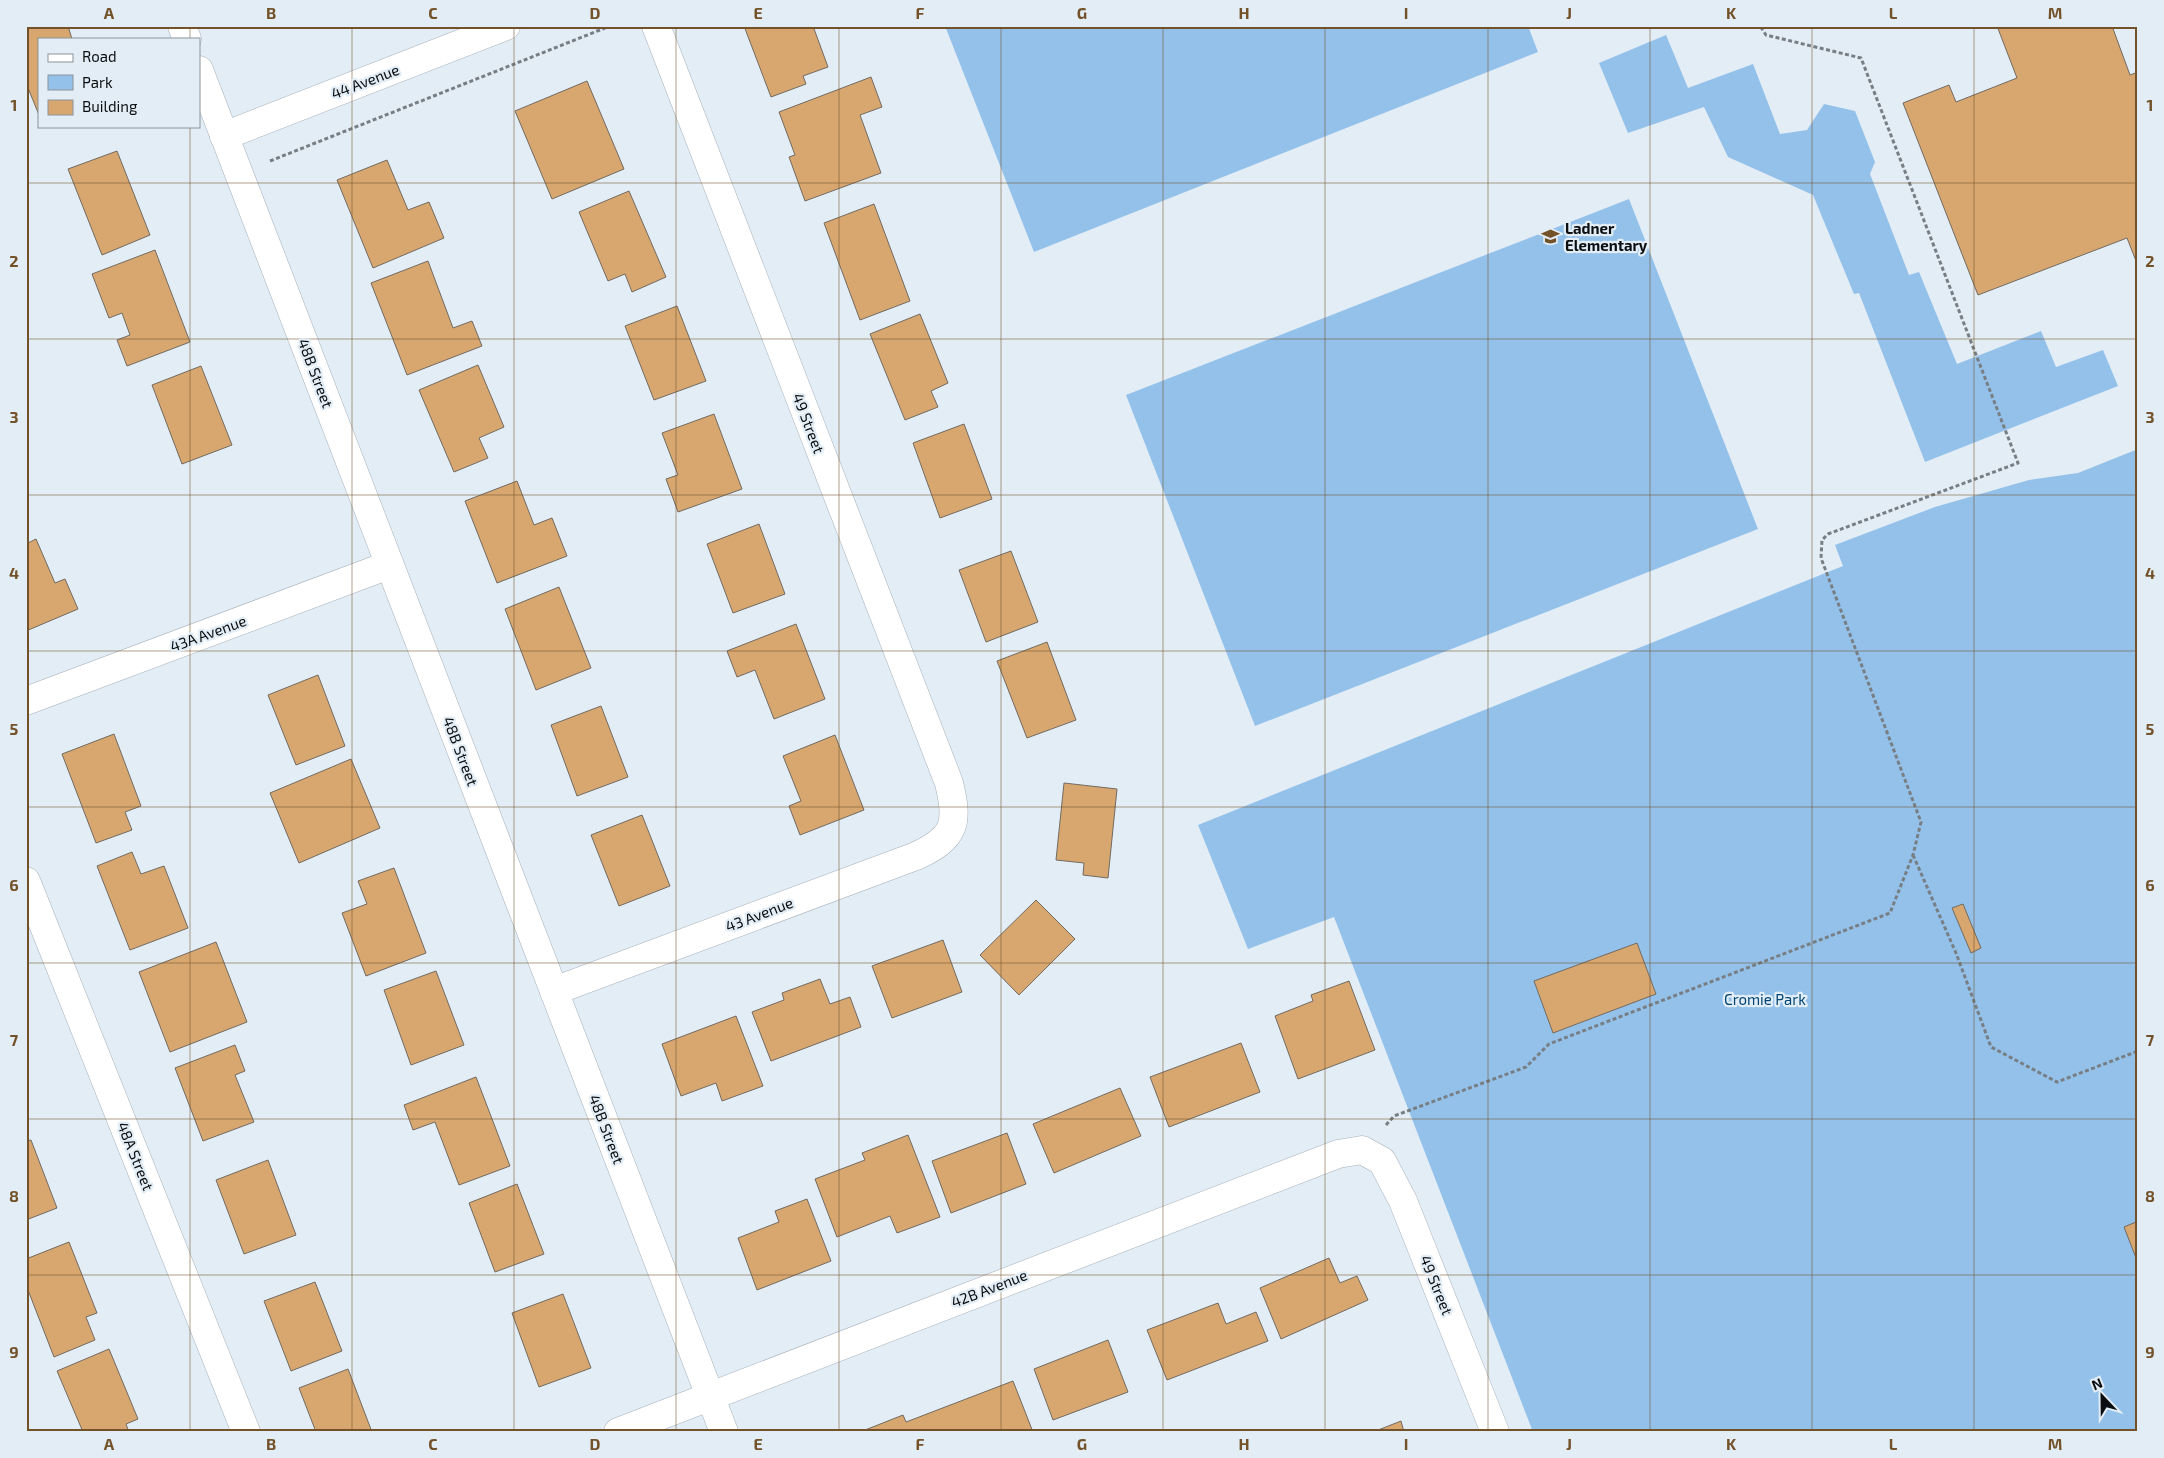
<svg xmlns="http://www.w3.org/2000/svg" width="2164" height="1458" font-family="'Exo 2',sans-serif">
<rect width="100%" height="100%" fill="#e3edf6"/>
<g fill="#94c1ea">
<path d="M945 26H1528L1538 52 1034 252Z"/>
<path d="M1666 35 1688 88 1753 64 1780 134 1807 130 1824 104 1855 111 1875 162 1870 174 1909 275 1919 272 1957 364 2041 331 2056 367 2103 350 2118 386 1925 462 1859 293 1854 294 1813 195 1728 157 1704 107 1628 133 1599 63Z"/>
<path d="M1629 199 1758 529 1255 726 1126 395Z"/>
<path d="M2138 449V1432H1533L1334 917 1248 949 1198 825 1843 566 1835 545 1935 507 2029 480 2078 473Z"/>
</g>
<g fill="#d7a76f" stroke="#726a61">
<path d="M26 26H68L72 39H39V115L26 83Z"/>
<path d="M744 26H813L828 67 803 76 806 84 771 97Z"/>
<path d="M1997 26H2112L2130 75 2138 72V266L2127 238 1978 295 1903 103 1949 85 1956 102 2017 78Z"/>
<path d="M871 77 882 107 860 115 881 173 805 201 789 157 795 155 779 112Z"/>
<path d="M587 81 624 169 552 199 515 111Z"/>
<path d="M117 151 150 235 102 255 68 169Z"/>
<path d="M387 160 408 210 429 202 444 238 373 268 337 180Z"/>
<path d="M629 191 666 277 632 292 625 274 608 281 579 212Z"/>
<path d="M874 204 910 301 860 320 824 223Z"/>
<path d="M155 250 190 342 127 366 117 340 130 335 122 313 109 318 92 274Z"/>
<path d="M428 261 453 328 472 321 482 346 407 375 371 283Z"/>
<path d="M677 306 706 381 654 400 625 326Z"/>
<path d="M920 314 948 383 931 391 938 407 905 420 870 334Z"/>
<path d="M478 365 504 427 479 438 488 458 454 472 419 390Z"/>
<path d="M201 366 232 445 182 464 152 385Z"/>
<path d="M714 414 742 489 678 512 666 479 678 475 662 433Z"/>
<path d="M964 424 992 499 940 518 913 443Z"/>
<path d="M517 481 534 525 552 518 567 556 497 583 465 501Z"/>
<path d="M759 524 785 594 733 613 707 544Z"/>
<path d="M36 539 55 583 65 579 78 609 26 631V544Z"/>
<path d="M1011 551 1038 622 986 642 959 570Z"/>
<path d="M559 587 591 668 536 690 505 609Z"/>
<path d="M796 624 825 699 774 719 755 670 737 677 727 651Z"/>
<path d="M1047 642 1076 720 1027 738 997 661Z"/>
<path d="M318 675 345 746 296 765 268 695Z"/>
<path d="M601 706 628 777 577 796 551 725Z"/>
<path d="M114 734 141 806 125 812 132 830 96 843 62 754Z"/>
<path d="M835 735 864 810 800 835 789 806 801 801 783 756Z"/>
<path d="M351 759 380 828 299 863 270 793Z"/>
<path d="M1064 783 1117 789 1108 878 1083 875 1084 863 1056 860Z"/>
<path d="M642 815 670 886 619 906 591 835Z"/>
<path d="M132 852 141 874 164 866 188 928 130 950 97 866Z"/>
<path d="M394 868 426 953 366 976 342 913 367 904 358 881Z"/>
<path d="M1036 900 1075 939 1019 995 980 955Z"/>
<path d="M1963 904 1981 948 1971 953 1952 908Z"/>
<path d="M943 940 962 992 892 1018 872 966Z"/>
<path d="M216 942 247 1022 170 1052 139 972Z"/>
<path d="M1637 943 1656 994 1553 1033 1534 981Z"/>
<path d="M436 971 464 1045 411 1065 384 990Z"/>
<path d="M820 979 830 1004 850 997 861 1027 771 1061 752 1012 784 1000 782 993Z"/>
<path d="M1349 981 1375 1050 1298 1079 1275 1016 1313 1001 1311 995Z"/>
<path d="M736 1016 763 1086 722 1101 716 1083 681 1096 662 1044Z"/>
<path d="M1241 1043 1260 1092 1169 1127 1150 1077Z"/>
<path d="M235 1045 245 1071 235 1075 254 1122 203 1141 175 1068Z"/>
<path d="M476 1077 510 1166 459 1185 435 1122 413 1130 404 1105Z"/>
<path d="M1120 1088 1141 1136 1054 1173 1033 1124Z"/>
<path d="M1007 1133 1026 1184 951 1213 932 1161Z"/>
<path d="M908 1135 940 1217 897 1233 890 1216 837 1237 815 1179 865 1160 862 1153Z"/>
<path d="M31 1140 57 1208 26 1220V1141Z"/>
<path d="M268 1160 296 1235 244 1254 216 1180Z"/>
<path d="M517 1184 544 1254 495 1272 469 1203Z"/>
<path d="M807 1199 831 1261 757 1290 738 1238 779 1222 775 1211Z"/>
<path d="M2136 1222 2138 1225V1263L2124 1227Z"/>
<path d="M69 1242 97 1313 86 1317 95 1340 54 1357 26 1285V1259Z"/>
<path d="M1329 1258 1340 1283 1357 1276 1368 1300 1281 1339 1260 1288Z"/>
<path d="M315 1282 342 1351 291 1371 264 1301Z"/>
<path d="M563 1294 591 1368 539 1387 512 1313Z"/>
<path d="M1218 1303 1226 1324 1256 1312 1268 1341 1167 1380 1147 1330Z"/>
<path d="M1108 1340 1128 1392 1053 1420 1034 1369Z"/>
<path d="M109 1349 138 1419 126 1424 129 1432H83L57 1371Z"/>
<path d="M348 1369 372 1432H316L299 1388Z"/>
<path d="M1013 1381 1033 1432H860L903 1415 906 1422Z"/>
<path d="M1401 1421 1404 1432H1373Z"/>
</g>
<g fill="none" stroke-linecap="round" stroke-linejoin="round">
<defs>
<g id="minor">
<path d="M182 26 187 39"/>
<path d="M199 70 724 1432"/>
<path d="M224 136 506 26"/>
<path d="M26 701 389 565"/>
<path d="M26 881 246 1432"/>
<path d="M554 991 916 856C955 838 959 824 949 783L656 26"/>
<path d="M618 1432 1338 1154 1362 1150 1382 1161 1403 1201 1495 1432"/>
</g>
</defs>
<use href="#minor" stroke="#a7b0b9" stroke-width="29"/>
<g stroke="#787f84" stroke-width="3" stroke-dasharray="4 2.5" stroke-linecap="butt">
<path d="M270 161 610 26"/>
<path d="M1913 855 1956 953 1991 1047 2057 1082 2138 1051"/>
<path d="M1386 1125 1394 1116 1526 1067 1549 1044 1890 913 1913 855 1921 822 1821 558 1822 540 1828 534 2018 463 1861 58 1766 35 1760 26"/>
</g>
<use href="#minor" stroke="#fff" stroke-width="28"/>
</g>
<path fill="none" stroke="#735229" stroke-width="1" stroke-opacity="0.55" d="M190 26V39M352 26V1432M514 26V1432M676 26V1432M839 26V1432M1001 26V1432M1163 26V1432M1325 26V1432M1488 26V1432M1650 26V1432M1812 26V1432M1974 26V1432M190 126V1432M26 183H2138M26 339H2138M26 495H2138M26 651H2138M26 807H2138M26 963H2138M26 1119H2138M26 1275H2138"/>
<defs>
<symbol id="school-bare" viewBox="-9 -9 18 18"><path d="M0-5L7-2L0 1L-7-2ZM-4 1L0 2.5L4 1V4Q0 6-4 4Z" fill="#735229" stroke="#e3edf6" stroke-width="2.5" paint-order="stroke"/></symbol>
</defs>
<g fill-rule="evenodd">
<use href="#school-bare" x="1538" y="224" width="25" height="25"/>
</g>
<g text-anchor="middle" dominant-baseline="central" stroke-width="4.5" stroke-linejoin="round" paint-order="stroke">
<g font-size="15" fill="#0a0e10" stroke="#e3edf6">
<text transform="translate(365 81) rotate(-21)">44 Avenue</text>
<text transform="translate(316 373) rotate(69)">48B Street</text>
<text transform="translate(809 423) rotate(69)">49 Street</text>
<text transform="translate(208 633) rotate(-20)">43A Avenue</text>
<text transform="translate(461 751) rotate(69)">48B Street</text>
<text transform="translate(759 914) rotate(-21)">43 Avenue</text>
<text transform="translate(607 1129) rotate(69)">48B Street</text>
<text transform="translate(136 1156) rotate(68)">48A Street</text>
<text transform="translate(1437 1285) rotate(68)">49 Street</text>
<text transform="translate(989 1288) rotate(-21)">42B Avenue</text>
</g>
<g font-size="15" font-weight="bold" fill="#0a0e10" stroke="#e3edf6" text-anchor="start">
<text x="1565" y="228">Ladner<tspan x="1565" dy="17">Elementary</tspan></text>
</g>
<g font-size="15" fill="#024674" stroke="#e3edf6">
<text x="1765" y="999">Cromie Park</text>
</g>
</g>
<rect width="2164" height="1458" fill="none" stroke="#e3edf6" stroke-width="55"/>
<rect x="38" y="38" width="162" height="90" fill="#e3edf6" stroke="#8c949a"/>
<rect x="48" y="54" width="25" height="8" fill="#ffffff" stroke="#8c949a"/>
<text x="82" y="62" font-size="15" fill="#0a0e10">Road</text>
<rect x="48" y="75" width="25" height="15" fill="#94c1ea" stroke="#8c949a"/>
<text x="82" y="88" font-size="15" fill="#0a0e10">Park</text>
<rect x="48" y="100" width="25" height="15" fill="#d7a76f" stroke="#8c949a"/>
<text x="82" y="112" font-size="15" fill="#0a0e10">Building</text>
<g transform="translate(2102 1396) rotate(338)" stroke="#e3edf6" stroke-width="4" paint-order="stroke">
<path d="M0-4L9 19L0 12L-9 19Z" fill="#0a0e10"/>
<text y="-8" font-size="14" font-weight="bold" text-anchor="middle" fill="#0a0e10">N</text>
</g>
<rect x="28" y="28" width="2108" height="1402" fill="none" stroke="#735229" stroke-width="2"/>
<g font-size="16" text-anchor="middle" font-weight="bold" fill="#735229">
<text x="109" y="19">A</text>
<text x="271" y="19">B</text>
<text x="433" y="19">C</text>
<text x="595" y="19">D</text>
<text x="758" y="19">E</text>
<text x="920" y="19">F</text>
<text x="1082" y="19">G</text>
<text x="1244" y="19">H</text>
<text x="1406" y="19">I</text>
<text x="1569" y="19">J</text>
<text x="1731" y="19">K</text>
<text x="1893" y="19">L</text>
<text x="2055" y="19">M</text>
<text x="14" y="111">1</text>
<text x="2150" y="111">1</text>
<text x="14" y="267">2</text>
<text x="2150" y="267">2</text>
<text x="14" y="423">3</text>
<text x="2150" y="423">3</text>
<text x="14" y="579">4</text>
<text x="2150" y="579">4</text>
<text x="14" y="735">5</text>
<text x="2150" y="735">5</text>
<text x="14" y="891">6</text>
<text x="2150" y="891">6</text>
<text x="14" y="1046">7</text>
<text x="2150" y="1046">7</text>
<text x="14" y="1202">8</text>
<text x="2150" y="1202">8</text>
<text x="14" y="1358">9</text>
<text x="2150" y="1358">9</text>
<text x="109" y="1450">A</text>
<text x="271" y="1450">B</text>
<text x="433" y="1450">C</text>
<text x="595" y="1450">D</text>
<text x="758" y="1450">E</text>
<text x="920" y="1450">F</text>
<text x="1082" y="1450">G</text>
<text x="1244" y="1450">H</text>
<text x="1406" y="1450">I</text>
<text x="1569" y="1450">J</text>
<text x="1731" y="1450">K</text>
<text x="1893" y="1450">L</text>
<text x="2055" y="1450">M</text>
</g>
</svg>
